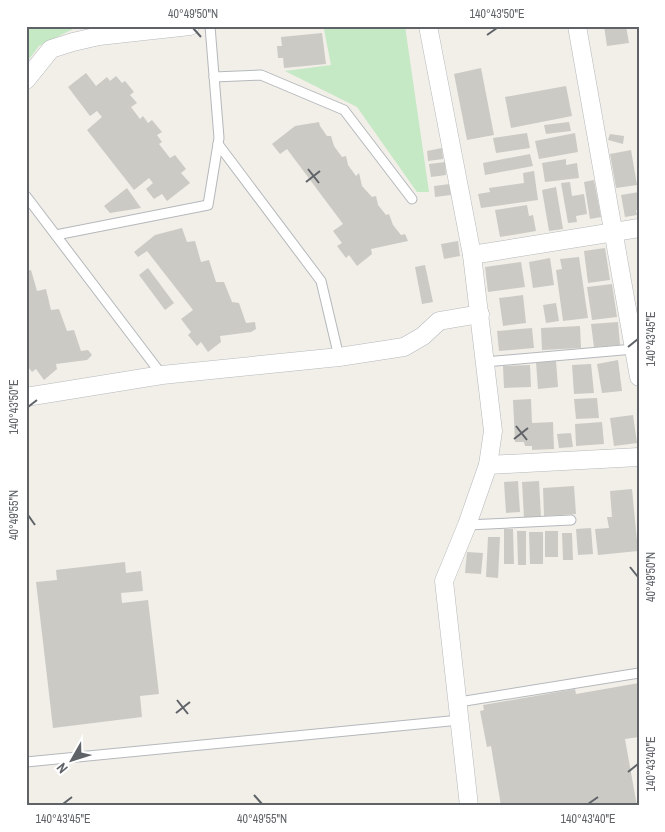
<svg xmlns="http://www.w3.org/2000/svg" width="665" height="832" font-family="'Archivo Narrow',sans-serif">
<rect width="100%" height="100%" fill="#f1efe8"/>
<g fill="#c5e8c5">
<path d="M26 26H87L77 27 39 46 26 63Z"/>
<path d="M353 26H405L429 192H417L357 107 285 71 331 65 324 29Z"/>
</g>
<g fill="#cccac5">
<path d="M604 26H626L629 43 607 46Z"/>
<path d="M322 33 326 64 284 68 283 58H278L277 46H282L281 37Z"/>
<path d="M481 68 494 135 467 140 454 74Z"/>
<path d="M86 73 96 86 107 77 110 81 116 76 122 83 125 81 134 92 130 95 137 103 131 107 140 119 143 116 148 123 152 120 162 132 157 135 162 142 159 144 170 158 175 155 186 169 181 173 190 183 167 201 162 194 154 199 146 189 153 183 149 178 134 190 87 130 102 117 97 111 90 116 68 87Z"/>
<path d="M566 86 572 116 511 128 505 97Z"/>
<path d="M319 122 320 126 327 136H331L334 146 342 157 346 156 348 165 356 176 359 173 362 186 372 197 376 196 378 205 386 215 389 214 393 225 401 235 405 234 408 241 371 249 372 254 357 266 349 255 346 258 337 246 342 243 333 231 343 224 287 149 280 154 272 144 295 126Z"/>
<path d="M569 122 571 131 546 134 544 125Z"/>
<path d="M527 133 530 148 496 153 493 138Z"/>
<path d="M575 133 578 152 539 159 535 141Z"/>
<path d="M610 134 624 136 623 144 608 140Z"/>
<path d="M442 148 443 159 428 161 427 151Z"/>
<path d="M631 150 637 185 616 188 610 154Z"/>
<path d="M530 154 533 166 485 175 483 163Z"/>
<path d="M566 159V165L577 163 579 178 545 182 542 163Z"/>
<path d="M445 162 446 175 431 177 429 164Z"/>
<path d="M534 171 538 200 481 208 478 194 490 192 489 188 524 183 523 173Z"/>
<path d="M594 180 601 217 590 219 584 182Z"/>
<path d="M570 182 572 196 584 194 587 214 576 216 577 222 568 223 561 183Z"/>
<path d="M450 184 451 195 435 197 434 186Z"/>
<path d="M556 187 563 229 549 231 542 190Z"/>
<path d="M127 188 141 208 110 213 104 206Z"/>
<path d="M639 192V210H636L637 215 625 217 621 195Z"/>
<path d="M527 205 529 216 533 215 536 231 500 237 495 210Z"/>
<path d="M182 228 187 242 195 241 201 262 209 260 216 282H224L232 302 239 303 246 323 255 322 256 329 251 332 220 336 221 342 208 352 201 342 197 346 188 335 191 332 181 319 193 310 147 251 138 257 134 252 155 235Z"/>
<path d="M458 241 460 256 444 259 441 244Z"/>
<path d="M605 248 610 280 588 283 584 251Z"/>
<path d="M579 257 588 318 563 321 556 270 562 269 560 259Z"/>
<path d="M550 258 554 285 533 288 529 262Z"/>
<path d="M521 262 525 287 488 292 485 267Z"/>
<path d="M425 265 433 302 422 304 415 267Z"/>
<path d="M148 268 174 303 165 310 139 275Z"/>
<path d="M31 270 37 291 46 289 51 310 59 309 67 331 74 330 81 351 88 350 92 355 87 360 56 364 57 369 44 380 36 369 32 372 26 364V338L29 336 26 332V271Z"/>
<path d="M612 284 617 317 592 320 587 287Z"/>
<path d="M523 295 526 323 503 326 499 298Z"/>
<path d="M556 303 559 321 546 323 543 305Z"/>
<path d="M618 322 620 345 594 347 591 324Z"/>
<path d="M580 326 581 348 542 350 541 328Z"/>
<path d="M532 328 534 348 499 351 497 331Z"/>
<path d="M618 360 622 391 602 393 597 364Z"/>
<path d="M556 361 558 387 538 389 536 362Z"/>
<path d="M591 364 594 393 574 394 572 365Z"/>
<path d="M530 365 531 387 504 388 503 366Z"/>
<path d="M597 398 599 418 576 419 574 399Z"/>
<path d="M531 399 532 423 553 422 554 449 532 450V446H525L524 442H515L513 400Z"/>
<path d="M633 415 637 443 614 446 610 418Z"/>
<path d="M602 422 604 444 576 446 575 424Z"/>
<path d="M571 433 573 447 559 448 557 434Z"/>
<path d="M518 481 520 512 506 513 504 482Z"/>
<path d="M539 481 541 517 524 518 522 482Z"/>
<path d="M574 486 576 514 544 516 543 488Z"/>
<path d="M632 489 638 551 598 555 595 529 609 528 607 517H612L610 491Z"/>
<path d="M591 528 593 554 578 555 576 529Z"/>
<path d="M504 529H513L514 564H504Z"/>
<path d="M517 531H526V565H518Z"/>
<rect x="545" y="531" width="13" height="26"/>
<path d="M529 532H543V564H530Z"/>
<path d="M562 533H572L573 560H563Z"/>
<path d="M488 537H500L498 578 486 577Z"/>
<path d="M467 552 483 553 481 574 465 573Z"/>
<path d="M125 562 126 573 141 571 143 591 121 593 122 603 148 600 159 694 140 696 142 717 53 728 36 582 57 580 56 570Z"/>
<path d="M639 683V737L625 739 637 806H501L491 746 487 747 480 711 484 710 483 705 575 689 576 694Z"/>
</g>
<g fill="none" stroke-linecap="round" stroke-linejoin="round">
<defs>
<g id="service">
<path d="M214 77 261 75 344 110 412 199"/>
<path d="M218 144 321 281 339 357"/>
<path d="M26 196 162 375"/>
<path d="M56 235 208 205 219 138 210 26"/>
<path d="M485 362 634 349"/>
<path d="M467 525 571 520"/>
<path d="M459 702 639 673"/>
<path d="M26 762 460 720"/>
</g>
<g id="minor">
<path d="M428 26 472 255 493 431 488 465 467 525 444 581 469 806"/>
<path d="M577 26 639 377"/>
<path d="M26 80 51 49 73 42 99 36 190 26"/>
<path d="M472 255 639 228"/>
<path d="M26 397 162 375 339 357 404 347 423 336 439 321 480 314"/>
<path d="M488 465 639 457"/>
</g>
</defs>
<use href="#service" stroke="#b5b8bc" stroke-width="11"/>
<use href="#minor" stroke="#b5b8bc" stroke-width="19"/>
<use href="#service" stroke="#fff" stroke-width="9"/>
<use href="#minor" stroke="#fff" stroke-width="18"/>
</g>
<path fill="none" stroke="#5f6368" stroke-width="2" d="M193 28 201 37M487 35 497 28M308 169 319 183M306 182 320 171M628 347 638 339M28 407 37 400M516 426 527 440M514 439 528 428M28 515 35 525M630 567 638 577M177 700 188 714M176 713 190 702M628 772 638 764M254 795 262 804M63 804 72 797M588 804 598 797"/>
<rect width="665" height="832" fill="none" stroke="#ffffff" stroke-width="55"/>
<g transform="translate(72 760) rotate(231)" stroke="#ffffff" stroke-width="4" paint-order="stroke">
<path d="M0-4L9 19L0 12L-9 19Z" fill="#5f6368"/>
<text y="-8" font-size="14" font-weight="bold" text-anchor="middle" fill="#5f6368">N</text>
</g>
<rect x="28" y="28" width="610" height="776" fill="none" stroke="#5f6368" stroke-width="2"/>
<g font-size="12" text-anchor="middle" fill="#5f6368">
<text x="193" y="18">40°49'50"N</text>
<text x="497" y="18">140°43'50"E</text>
<text transform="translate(651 339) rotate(-90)" y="4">140°43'45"E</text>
<text transform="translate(14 407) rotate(-90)" y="4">140°43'50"E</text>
<text transform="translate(14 515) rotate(-90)" y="4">40°49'55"N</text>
<text transform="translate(651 577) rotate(-90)" y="4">40°49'50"N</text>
<text transform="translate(651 764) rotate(-90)" y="4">140°43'40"E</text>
<text x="63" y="823">140°43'45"E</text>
<text x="262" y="823">40°49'55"N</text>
<text x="588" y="823">140°43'40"E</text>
</g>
</svg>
